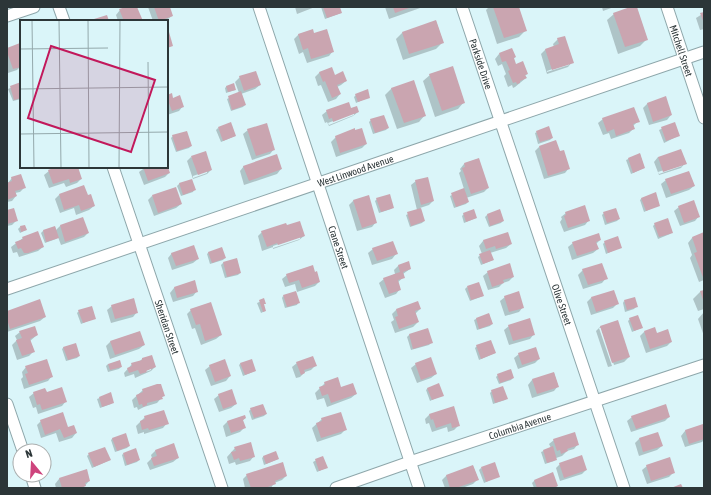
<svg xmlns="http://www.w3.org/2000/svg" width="711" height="495" font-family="'Asap Condensed',sans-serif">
<rect width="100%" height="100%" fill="#daf5f9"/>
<g fill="#0003" fill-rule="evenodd">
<path d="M129 7H136L142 21H118L116 15 120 10Z"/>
<path d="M148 7H169L172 16 165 21H153Z"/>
<path d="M295 7H315L297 14Z"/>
<path d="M321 7H339L341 13 325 19Z"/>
<path d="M385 7H423L389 19Z"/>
<path d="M489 7H518L526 30 519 37 497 44 486 10Z"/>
<path d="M602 7H614L603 11Z"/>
<path d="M633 7H636L647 39 640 46 618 54 607 20 614 14Z"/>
<path d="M704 13V29L700 30 696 18Z"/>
<path d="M436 21 443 42 436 49 403 60 396 39 402 33Z"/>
<path d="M299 34H314L333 51 329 56 307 63 303 52 299 54 294 39Z"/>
<path d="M558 39 572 62 568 67 547 74 541 54 545 50 554 47 553 44ZM569 63V65L547 72V71Z"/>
<path d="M20 45 21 49V66L17 70 8 73 7 69V49Z"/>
<path d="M499 54 515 57 513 59 516 66 527 74 525 76 526 78 515 87 513 88 512 85 508 87 504 76 506 74 502 64 498 66 495 59Z"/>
<path d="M331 68 334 76 346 81 341 85 337 87 340 94 336 99 328 102 321 85 318 86 315 77 319 73Z"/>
<path d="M430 75 464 102 458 109 435 117 423 81Z"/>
<path d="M240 77 260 85 255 89 241 94 245 105 243 107 231 111 227 99 239 93 235 82Z"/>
<path d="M21 83V99L13 101 8 89Z"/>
<path d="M227 86 235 90 226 93 225 88Z"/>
<path d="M392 88 425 115 419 122 397 129 385 95Z"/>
<path d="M356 95 369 97 356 103 354 97Z"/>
<path d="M167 96 173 99 183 106 179 111 167 115Z"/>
<path d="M648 103 671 115 667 120 649 125 643 108Z"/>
<path d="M351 110 358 112 353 116 329 126 327 122 325 123 322 115 327 111ZM354 113V115L329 125 328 123Z"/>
<path d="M603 119 638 121 633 126 634 128 629 133 611 139 609 133 603 135 598 123Z"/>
<path d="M371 120 388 128 386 130 373 134 369 122Z"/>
<path d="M674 123 678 136 664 143 659 130Z"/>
<path d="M218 128 235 136 221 142 216 130Z"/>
<path d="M248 130 274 149 270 154 252 160 243 134Z"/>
<path d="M537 132 552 138 550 140 538 144 535 133Z"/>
<path d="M173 136 191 146 189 148 176 152 171 138Z"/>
<path d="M336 137 366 144 362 148 336 157 331 142Z"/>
<path d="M539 147 559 152 569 168 565 173 544 179 535 151Z"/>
<path d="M640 154 644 168 631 174 626 160Z"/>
<path d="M191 157 211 170 207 174 193 179 187 161ZM207 171V173L193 178V176Z"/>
<path d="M658 157 685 163 681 168 659 175 654 162ZM682 164V166L659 174 658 172Z"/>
<path d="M478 159 488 188 484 192 466 198 468 202 466 204 454 208 450 196 464 189 459 173 461 171 460 169 464 164Z"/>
<path d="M244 166 281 169 277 174 244 185 240 171Z"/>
<path d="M59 167H74L81 179 77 183 66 187 64 183 49 188 44 175 49 171Z"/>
<path d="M146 167H167L169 173 165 177 144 185 139 172Z"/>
<path d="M12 178 25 187 20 192 15 193 16 196 12 201 7 202V184Z"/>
<path d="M191 180 194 190 193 192 181 196 177 186 179 184Z"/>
<path d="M666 180 694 186 689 190 666 198 661 184Z"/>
<path d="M416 181 433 201 429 205 420 208 424 221 422 223 410 227 406 215 417 210 411 185Z"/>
<path d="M59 195 94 206 89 210 76 215 74 208 60 213 55 199Z"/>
<path d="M152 196 181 204 176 208 154 216 148 200Z"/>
<path d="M368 196 376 222 372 227 357 231 349 205 353 201Z"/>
<path d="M642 198 659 205 644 212 640 200Z"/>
<path d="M377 199 393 207 391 209 379 213 375 201Z"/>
<path d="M679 207 699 216 695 221 680 226 674 211Z"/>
<path d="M7 211 17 220 12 225 7 226Z"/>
<path d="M500 211 503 221 501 223 489 227 485 217 487 215Z"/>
<path d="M566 213 589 220 585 225 564 232 560 222 562 219 561 217Z"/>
<path d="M604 213 619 219 617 221 605 225 602 215Z"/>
<path d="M464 214 476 218 464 223 462 216Z"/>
<path d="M82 218 88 233 84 237 61 245 58 237 56 239 45 243 41 233 43 231 55 227 56 230 60 226Z"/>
<path d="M655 224 672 232 670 234 658 239 653 226Z"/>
<path d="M20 227 26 230 20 233 18 229Z"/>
<path d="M262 232 304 236 299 240 273 249V247L262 251 258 236ZM300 237V239L273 248V246Z"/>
<path d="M507 233 511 244 506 248 490 253 493 260 481 265 478 257 482 254 479 246 483 241Z"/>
<path d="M703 234 704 280 699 282 690 258 692 255 688 243 692 238Z"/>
<path d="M23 238 43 247 38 251 19 257 17 252 13 253 11 247Z"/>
<path d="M600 240 596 244 598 249 593 253 572 260 568 247 573 243Z"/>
<path d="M605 242 621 247 606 254 603 244Z"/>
<path d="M373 249 396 254 392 259 372 265 368 253Z"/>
<path d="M209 252 225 258 223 260 210 264 207 254Z"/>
<path d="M172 253 198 259 193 263 172 270 168 258Z"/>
<path d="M237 260 240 273 238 275 225 278 221 265 223 263Z"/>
<path d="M408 263 410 269 403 274 404 277 398 282 400 289 396 294 385 298 379 283 384 279 395 274 394 270 398 266Z"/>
<path d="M583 270 606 278 602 283 583 289 578 275Z"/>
<path d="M488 272 513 277 509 281 503 283 499 287 488 290 483 276Z"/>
<path d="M287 275 319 282 315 286 297 292 295 284 285 287 282 279Z"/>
<path d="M467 287 483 296 470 301 465 289Z"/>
<path d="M174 288H176L197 291 193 296 173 302 170 293Z"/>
<path d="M613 291 617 304 613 308 591 315 587 302 591 298Z"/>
<path d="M704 291V309L698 311 693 299 700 292Z"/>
<path d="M283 296 298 303 297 305 285 308 282 298Z"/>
<path d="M505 297 523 307 519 312 505 316 500 301Z"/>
<path d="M264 300 265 303 263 305 265 311 261 313 257 303Z"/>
<path d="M624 301 636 307 634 309 625 312 623 303Z"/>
<path d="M112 306 137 312 133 317 111 323 107 310Z"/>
<path d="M420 309 415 314 418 322 413 327 395 333 391 322 394 320 392 314 396 310Z"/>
<path d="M191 310 221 335 216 339 201 345 195 328 192 329 187 314Z"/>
<path d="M79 311 95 318 81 324 77 313Z"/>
<path d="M7 312 45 317 40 321 7 332Z"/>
<path d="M704 312V336L698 319Z"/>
<path d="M489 314 492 324 490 326 477 330 474 320 476 319Z"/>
<path d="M630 319 641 328 632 332 628 321Z"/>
<path d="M617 321 629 357 624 362 614 365 601 328H599L612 366 608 367 596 331 600 327Z"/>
<path d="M509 326 534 334 530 339 509 345 504 330Z"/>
<path d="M427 329 431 343 429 345 411 350 407 337 409 335Z"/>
<path d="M20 332 37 335 30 341 34 351 29 356 17 360 12 345 17 340 15 336Z"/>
<path d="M139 332 144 345 139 349 110 359 106 346 110 342Z"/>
<path d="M644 332 657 334 671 342 667 346 646 353 640 336Z"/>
<path d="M477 346 495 353 479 360 475 348Z"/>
<path d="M64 347 79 356 77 358 66 361 62 349Z"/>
<path d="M519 354 539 359 535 363 518 369 514 358Z"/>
<path d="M142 359 155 367 151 371 135 378 134 374 125 377 124 373 132 364 139 362ZM151 368V370L142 373Z"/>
<path d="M241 363 255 371 243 376 239 365Z"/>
<path d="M297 363 315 366 311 370 305 372 300 377 296 378 292 367Z"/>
<path d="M108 364 121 367 119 369 108 372 106 366Z"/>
<path d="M416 364 436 374 431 378 417 383 411 368Z"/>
<path d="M210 366 230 376 226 381 211 386 205 370Z"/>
<path d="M26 367 52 376 48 381 24 389 21 379 23 377 22 372Z"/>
<path d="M554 373 558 386 554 391 532 398 528 385 532 380Z"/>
<path d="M498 375 513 378 511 380 499 384 496 377Z"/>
<path d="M325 383 340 388 356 394 351 398 327 407 324 398 317 400 315 393Z"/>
<path d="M428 388 442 395 430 401 426 390Z"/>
<path d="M143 390 164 395 157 403 144 407 138 410 137 407 134 408 132 400Z"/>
<path d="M492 391 507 398 505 400 493 404 490 393Z"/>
<path d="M34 393 46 394 66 401 62 406 38 414 36 407 33 408 29 397Z"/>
<path d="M110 394 113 402 111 404 100 408 97 399Z"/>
<path d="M219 395 236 404 231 408 219 412 214 399Z"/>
<path d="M453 407 459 425 454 430 448 432 447 427 432 432 429 423 426 424 425 419 429 415Z"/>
<path d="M251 409 266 414 264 416 252 420 249 411Z"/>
<path d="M245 416V418L242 421 245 427 240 432 226 437 223 426 227 422Z"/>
<path d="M145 417 167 423 163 428 144 434V432L138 434 136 426Z"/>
<path d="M632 417H669L665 421 631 432 627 421Z"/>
<path d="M322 419 346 429 341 434 317 442 312 428Z"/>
<path d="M41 421 67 428 76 433 72 438 59 442 56 433 41 438 37 425Z"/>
<path d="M702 426 704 431V440L702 442 685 447 681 436 685 431Z"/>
<path d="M113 438 129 446 127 448 115 452 111 440Z"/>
<path d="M639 439 662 446 657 450 639 456 635 443Z"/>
<path d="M554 440 578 444 574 449 567 451 562 456 556 458V459L554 461 545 464 541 452 551 448 549 444Z"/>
<path d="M173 445 178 458 173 462 150 470 147 463 152 458 151 455 155 451Z"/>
<path d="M235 448 254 456 250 461 236 465 235 462 229 464 227 457Z"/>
<path d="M89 454 110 460 92 468 87 456Z"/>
<path d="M123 454 139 460 137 462 125 466 122 455Z"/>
<path d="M264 456 278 459 264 465 262 458Z"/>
<path d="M322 457 326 468 317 472 313 462Z"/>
<path d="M560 464 586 470 582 474 560 481 556 468Z"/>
<path d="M473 466 478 479 473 484 462 488H445L442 480 446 476Z"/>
<path d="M647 466 673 473 669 477 647 484 642 470Z"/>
<path d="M481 468 499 476 484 483 479 470Z"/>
<path d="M86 470 89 481 83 488H56L55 484 59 479Z"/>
<path d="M552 474 557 486 555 488H534L532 483 534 481Z"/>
<path d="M247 475 286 476 282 480 274 483 271 488H245L243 479Z"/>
</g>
<g fill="#caa5b0">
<path d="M126 7H137L143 21H124L119 9Z"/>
<path d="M154 7H170L173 16 159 21Z"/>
<path d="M323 7H340L342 13 327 18Z"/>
<path d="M393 7H412L395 13Z"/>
<path d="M493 7H519L527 31 504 38Z"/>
<path d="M630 7H637L648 40 625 47 613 13Z"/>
<path d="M704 12V23L700 13Z"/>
<path d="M107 15 109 21H95L94 19Z"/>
<path d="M436 20 444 43 409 54 402 32Z"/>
<path d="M313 29 314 33 327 29 334 52 311 59 308 48 303 50 298 34Z"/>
<path d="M169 32 173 46 167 48V33Z"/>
<path d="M565 36 574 63 552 70 545 49 559 44 557 38Z"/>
<path d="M20 43 21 67 13 69 7 52V48Z"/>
<path d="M512 48 516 57 514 58 516 64 523 61 528 74 525 75 527 78 520 81V83L517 84 516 82 513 83 508 71 510 70 506 61 502 62 499 53Z"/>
<path d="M453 66 465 103 442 111 429 74Z"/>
<path d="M332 67 335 75 343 71 347 81 337 85 341 94 332 98 325 81 323 82 319 72Z"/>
<path d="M256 71 261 85 244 91 239 76Z"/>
<path d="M414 80 426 116 404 123 391 88Z"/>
<path d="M21 82V98L14 100 10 86Z"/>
<path d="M234 83 236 90 228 92 226 86Z"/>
<path d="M368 89 370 98 358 102 355 94Z"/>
<path d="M241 91 246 105 232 110 228 96Z"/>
<path d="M172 93 173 98 180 95 184 107 172 111 167 98V95Z"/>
<path d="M666 96 672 115 653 122 647 103Z"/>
<path d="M349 102 351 108 357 106 359 112 333 122 332 118 329 119 326 110Z"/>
<path d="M634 107 640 122 633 124 635 129 616 136 614 129 607 132 602 118Z"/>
<path d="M384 115 389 128 375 133 370 119Z"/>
<path d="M231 122 236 136 223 141 218 127Z"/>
<path d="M675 122 680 136 666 141 661 127Z"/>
<path d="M267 123 275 150 256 156 247 129Z"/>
<path d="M549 126 553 138 540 142 536 131Z"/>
<path d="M355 128V130L362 128 367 144 340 153 335 136Z"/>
<path d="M187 131 192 146 177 151 172 135Z"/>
<path d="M556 140 560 151 564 150 570 169 548 176 539 146Z"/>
<path d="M681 149 687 164 663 172 658 157Z"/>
<path d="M206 151 212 170 198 175 191 156Z"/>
<path d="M640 153 645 168 633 173 628 158Z"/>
<path d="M277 154 282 169 249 181 243 166Z"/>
<path d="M479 158 489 188 471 194 462 168 465 167 464 163Z"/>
<path d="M56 167H78L82 179 70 183 69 179 53 184 48 170Z"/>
<path d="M143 167H168L170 173 148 181Z"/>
<path d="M689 171 695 186 671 194 665 179Z"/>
<path d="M21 174 26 188 15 191 17 196 7 200V183L12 181 11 177Z"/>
<path d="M428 177 434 201 421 205 415 180Z"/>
<path d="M192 179 196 190 183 195 179 183Z"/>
<path d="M84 185 88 195 91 194 95 206 81 211 79 205 64 210 59 194Z"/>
<path d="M176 187 182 204 158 213 152 195Z"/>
<path d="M464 188 469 202 456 207 451 193Z"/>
<path d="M656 192 660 206 646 211 641 198Z"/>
<path d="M390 194 394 208 381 212 376 198Z"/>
<path d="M369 195 377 223 362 228 353 200Z"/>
<path d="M694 200 700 217 684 223 678 206Z"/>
<path d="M585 205 590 221 568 228 564 216 566 215 565 212Z"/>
<path d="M14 208 18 221 7 224V210Z"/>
<path d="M421 208 425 221 411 226 407 212Z"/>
<path d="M616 208 620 219 607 223 603 212Z"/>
<path d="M474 209 477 218 466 222 463 213Z"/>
<path d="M500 209 504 221 490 226 487 214Z"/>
<path d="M83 217 89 233 65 242 60 225Z"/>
<path d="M668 218 673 233 659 237 654 223Z"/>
<path d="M300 221 305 236 278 245 277 243 267 247 261 231 286 223 287 225Z"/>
<path d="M25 225 27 230 21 232 20 226Z"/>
<path d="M55 226 59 238 46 242 43 230Z"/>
<path d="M38 231 44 247 28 253H24L21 248 18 249 15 242 23 239 22 237Z"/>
<path d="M508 232 512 244 496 249 495 246 486 249 483 240Z"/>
<path d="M704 232V280L694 253 697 252 692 237Z"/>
<path d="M599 233 601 240 596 242 599 249 577 256 572 242Z"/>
<path d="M618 236 622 248 608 253 604 241Z"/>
<path d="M393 241 398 254 377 261 372 248Z"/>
<path d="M194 245 199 259 176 266 171 253Z"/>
<path d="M222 247 226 258 212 263 208 252Z"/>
<path d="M490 250 494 260 483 264 479 254Z"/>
<path d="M237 258 241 273 227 277 223 262Z"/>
<path d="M409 261 411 269 403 272 405 278 398 280 401 290 389 294 383 278 400 272 398 265Z"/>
<path d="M510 263 514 277 503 280 504 283 492 287 487 271Z"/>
<path d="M602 263 608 279 588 285 582 269Z"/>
<path d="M313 265 315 272 317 271 320 282 302 288 299 280 289 283 286 274Z"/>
<path d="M195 280 198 292 177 298 174 287Z"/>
<path d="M479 282 484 296 471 300 467 286Z"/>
<path d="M614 290 619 304 596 312 591 297Z"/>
<path d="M704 290V303L700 291Z"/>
<path d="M296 291 300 303 287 307 283 295Z"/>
<path d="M519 291 524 308 509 312 504 296Z"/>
<path d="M635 297 638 307 627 310 624 300Z"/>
<path d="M134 298 138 313 115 319 111 305Z"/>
<path d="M264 298 266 304H264L266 311 263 312 259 300Z"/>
<path d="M40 299 46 317 10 329 7 319V311Z"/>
<path d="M418 301 421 309 415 311 419 322 399 329 395 317 398 316 396 309Z"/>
<path d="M211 302 222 335 205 341 200 324 196 325 190 309Z"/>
<path d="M92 306 96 319 83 323 78 310Z"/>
<path d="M489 313 493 324 479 329 476 318Z"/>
<path d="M638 315 643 328 634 331 629 318Z"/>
<path d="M530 318 535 335 513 341 508 325Z"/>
<path d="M618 320 630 357 612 363 600 326Z"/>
<path d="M35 326 38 335 30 339 35 352 22 356 16 340 22 338 19 331Z"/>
<path d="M655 327 657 333 668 329 672 342 650 349 644 331Z"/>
<path d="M428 328 433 343 413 349 409 334Z"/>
<path d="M140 331 145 345 115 355 110 341Z"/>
<path d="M491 340 496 353 481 359 476 345Z"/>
<path d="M76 343 80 356 68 360 63 347Z"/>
<path d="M536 347 540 359 522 365 518 353Z"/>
<path d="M152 355 156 367 146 371 147 372 140 374 138 370 129 373 127 368 132 366 131 363 142 360V358Z"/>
<path d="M313 356 317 366 304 370 305 373 301 375 296 362Z"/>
<path d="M431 357 437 374 421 380 415 363Z"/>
<path d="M47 359 53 377 29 385 25 374 28 373 25 366Z"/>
<path d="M225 359 231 376 215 382 209 365Z"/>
<path d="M252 359 256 371 245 375 240 363Z"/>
<path d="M120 360 122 367 110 370 108 364Z"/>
<path d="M511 369 514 378 500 383 497 374Z"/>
<path d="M554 372 559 387 537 394 532 379Z"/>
<path d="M338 377 341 387 353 383 357 394 331 403 328 394 322 396 319 387 325 385 324 382Z"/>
<path d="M439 383 444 396 432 400 427 388Z"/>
<path d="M157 384H161L165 396 162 397 163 399 147 403V405L143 407 142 404 139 405 136 395 143 392 142 389Z"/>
<path d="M503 386 508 399 495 403 491 390Z"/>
<path d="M62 387 67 402 42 410 40 404 37 405 33 392 45 388 47 392Z"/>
<path d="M232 389 237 404 223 409 218 394Z"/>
<path d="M111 392 114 403 102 407 99 397Z"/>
<path d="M263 404 267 414 254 418 250 408Z"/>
<path d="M666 404 670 417 636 429 631 416Z"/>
<path d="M454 406 460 426 452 428 451 423 436 428 433 419 431 420 429 414Z"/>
<path d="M164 410 169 424 149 430 148 428 142 430 140 421 145 419 144 416Z"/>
<path d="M63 412 68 427 74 425 77 433 64 438 60 429 45 435 40 420Z"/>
<path d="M341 412 347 430 321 438 316 423 322 421 321 418Z"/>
<path d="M245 415 246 418 243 420 246 428 231 433 227 421Z"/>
<path d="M703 424 704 439 689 444 685 430Z"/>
<path d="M575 432 579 445 567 449 568 451 561 454 560 450 557 451 553 439Z"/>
<path d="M658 432 663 446 643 452 639 438Z"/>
<path d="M126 433 130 446 117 451 112 438Z"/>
<path d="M251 442 255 457 240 461 239 458 234 460 231 452 236 451 234 447Z"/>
<path d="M174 443 179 458 154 466 151 458 157 456 155 450Z"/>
<path d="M553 446 557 460 547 463 543 450Z"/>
<path d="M105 447 111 460 94 467 88 453Z"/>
<path d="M136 448 140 460 127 465 123 453Z"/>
<path d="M276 451 279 459 266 464 263 456Z"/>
<path d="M582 455 587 470 564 478 559 463Z"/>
<path d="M323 456 328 468 319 471 315 459Z"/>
<path d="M670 457 675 473 651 481 646 465Z"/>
<path d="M283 462 287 476 275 481 276 484 265 488H251L246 474Z"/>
<path d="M495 462 500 477 486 482 481 467Z"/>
<path d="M473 465 479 480 456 488H450L446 475Z"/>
<path d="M87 469 90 481 85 483 86 486 80 488H62L59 478Z"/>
<path d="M553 472 558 486 553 488H537L534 480Z"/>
<path d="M681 484 683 488H671Z"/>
</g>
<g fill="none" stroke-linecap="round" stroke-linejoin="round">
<defs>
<g id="minor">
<path d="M59 7 64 21"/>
<path id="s1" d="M259 7 419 488"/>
<path id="s2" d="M462 7 624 488"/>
<path id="s3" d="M667 7 704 118"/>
<path d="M7 16 34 7"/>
<path id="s4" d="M113 167 222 488"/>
<path id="s5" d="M7 289 704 52"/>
<path d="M7 404 23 451"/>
<path d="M31 475 35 488"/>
<path id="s6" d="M336 488 410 462 704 365"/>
</g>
</defs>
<use href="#minor" stroke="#8ea7ab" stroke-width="13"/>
<use href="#minor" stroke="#fff" stroke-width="11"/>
</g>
<g text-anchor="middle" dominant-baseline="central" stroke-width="4" stroke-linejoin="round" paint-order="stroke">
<g font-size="10" fill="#2c3638" stroke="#fff">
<text stroke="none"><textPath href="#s3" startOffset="46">Mitchell Street</textPath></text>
<text stroke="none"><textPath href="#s2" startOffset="60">Parkside Drive</textPath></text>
<text stroke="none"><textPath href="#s5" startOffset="368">West Linwood Avenue</textPath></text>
<text stroke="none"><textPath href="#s1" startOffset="253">Crane Street</textPath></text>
<text stroke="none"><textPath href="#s2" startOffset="314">Olive Street</textPath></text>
<text stroke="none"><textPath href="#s4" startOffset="169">Sheridan Street</textPath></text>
<text stroke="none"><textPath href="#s6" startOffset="194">Columbia Avenue</textPath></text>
</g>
</g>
<g transform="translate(20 20)">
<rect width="148" height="148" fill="#daf5f9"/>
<path fill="none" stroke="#94a9ac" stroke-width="1" d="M0 0H35M12 0 14 148M39 0 41 148M68 0 69 148M0 29 88 28M128 42 129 148M0 69 148 67M0 114 148 112M99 148 100 0"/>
<path fill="#c2185b" fill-opacity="0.15" stroke="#c2185b" stroke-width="2" d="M31 26 135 60 111 132 8 98Z"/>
<rect width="148" height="148" fill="none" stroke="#2c3638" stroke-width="2"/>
</g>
<rect width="711" height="495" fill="none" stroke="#2c3638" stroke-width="16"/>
<g transform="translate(32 463) rotate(342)"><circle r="19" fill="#ffffff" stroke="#abafaf"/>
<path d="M0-3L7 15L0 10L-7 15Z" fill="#ce447d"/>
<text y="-6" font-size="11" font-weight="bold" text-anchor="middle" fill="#2c3638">N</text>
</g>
</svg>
